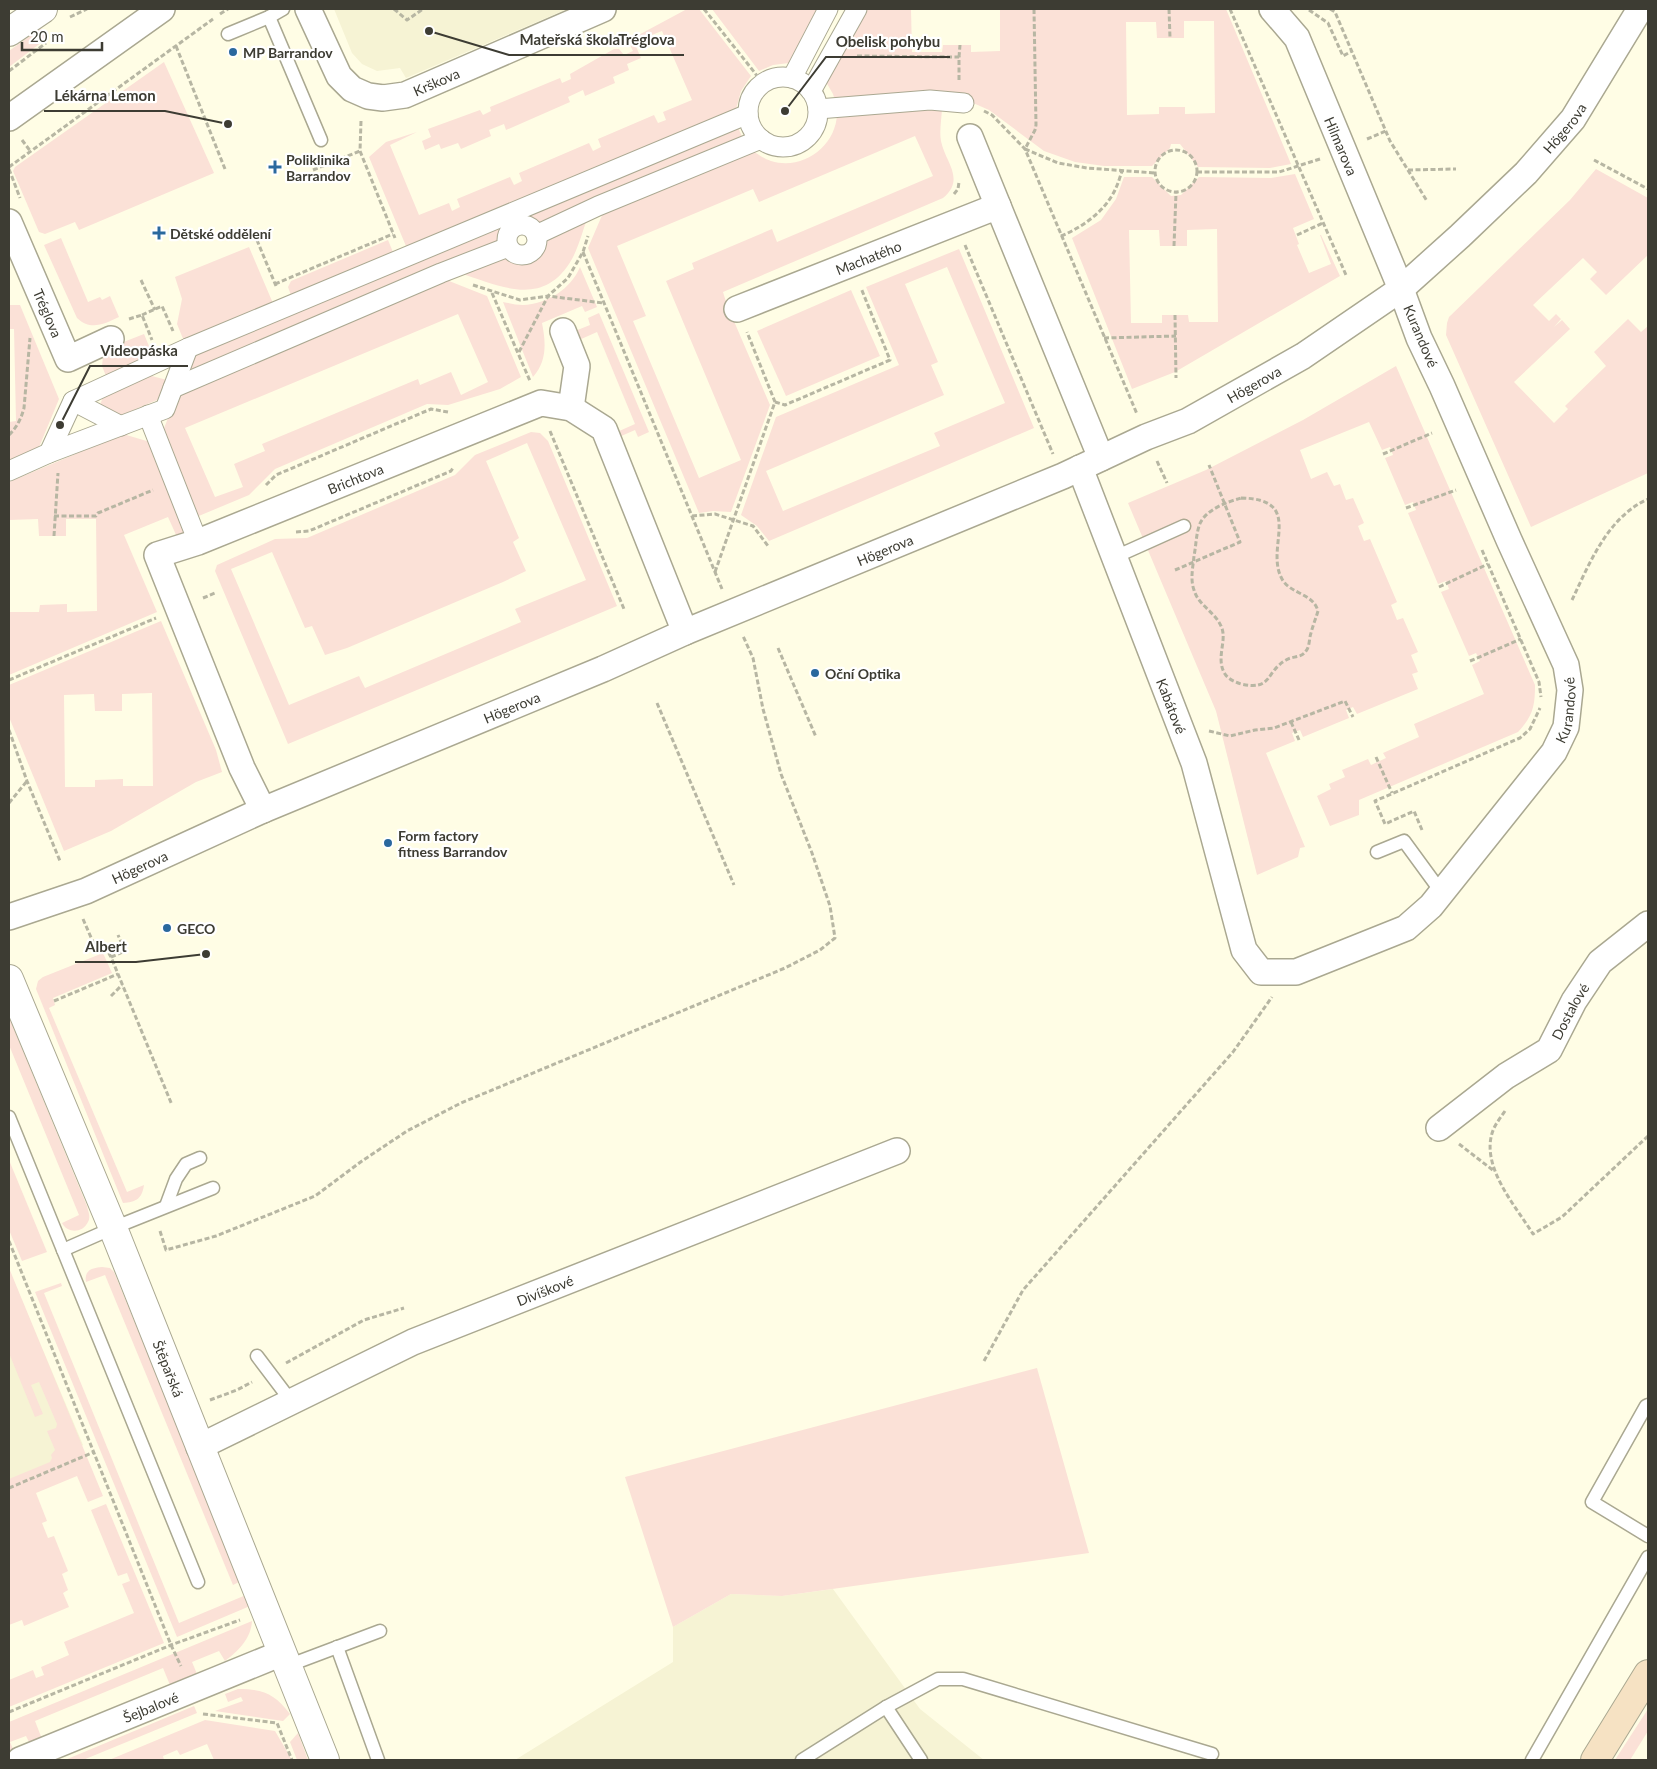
<svg xmlns="http://www.w3.org/2000/svg" width="1657" height="1769" font-family="Lato,sans-serif">
<rect width="100%" height="100%" fill="#fffde5"/>
<g fill="#f6f3d4">
<path d="M334 9H567L406 78 400 68 377 71 362 64 352 53Z"/>
<path d="M9 1270 83 1445 9 1498Z"/>
<path d="M833 1589 920 1709 984 1760H515L673 1662V1627L731 1594 782 1596Z"/>
</g>
<g fill="#fbe1d7" fill-rule="evenodd">
<path d="M687 9H699L751 76 741 91 736 109 408 251 369 157 386 142 417 132 390 145 419 215 449 203 452 211 460 207 457 199 510 177 514 185 522 181 519 173 589 143 593 151 601 147 598 139 654 115 658 123 666 120 663 112 692 100 662 31 634 42 641 58 627 64 629 70 613 77 615 83 585 96 583 90 568 97 570 102 506 130 504 124 489 130 491 136 461 149 458 143 441 149 439 144 425 150 422 141 431 137 428 129 480 110 483 115 491 111 490 107 560 78 562 83 571 79 570 74 614 49H619L624 55 633 51 630 45 633 38Z"/>
<path d="M712 9H821L789 63 773 65 759 71Z"/>
<path d="M866 9H911L912 52H942L943 45H971V52L1000 51V9H1226L1291 164 1270 168 1198 167 1180 144H1171L1170 148 1152 166H1104L1075 162 1044 151 989 110 964 99 836 104 833 94 826 82ZM1184 21H1214L1215 113 1185 114V107H1159V114L1127 115 1126 22H1156L1157 38H1184Z"/>
<path d="M41 28 45 38 42 42 9 67V51Z"/>
<path d="M164 62 214 173 79 230 75 222 45 234 39 232 13 171 15 167Z"/>
<path d="M942 106C942 117 939 131 941 141 945 162 966 179 943 198L723 292 727 305 770 405 731 512 713 511 699 513 588 248 603 213 751 150C758 154 764 159 771 161 803 171 836 146 837 114ZM915 136 933 176 777 242 772 229 692 263 694 269 666 281 741 460 699 478 633 321 646 316 617 246 753 189 759 202Z"/>
<path d="M736 123 744 141 539 225 533 219 523 216Z"/>
<path d="M1596 169 1648 198V255L1606 295 1590 279 1597 272 1583 258 1533 305 1549 321 1556 314 1561 319 1554 327 1562 320 1570 329 1514 382 1554 423 1568 409 1565 406 1606 366 1594 352 1628 319 1641 332 1648 326V473L1531 527 1446 335 1447 323 1449 317 1570 200Z"/>
<path d="M1295 174 1314 219 1293 228 1299 244 1297 245 1309 273 1331 264 1320 235H1321L1340 276 1175 372 1132 389 1072 238 1101 220 1116 199 1124 177H1152L1171 196 1181 195 1199 177 1271 178ZM1217 229 1218 322H1189L1188 315H1162V323H1131L1129 230H1159L1160 246H1187V230Z"/>
<path d="M588 216C583 230 579 246 572 259 544 308 502 287 460 273L506 255C523 266 543 258 544 237Z"/>
<path d="M502 227 499 237 500 245 185 378 194 353Z"/>
<path d="M61 238 88 302 100 297 102 300 110 296 119 317C104 324 91 331 77 318L44 245Z"/>
<path d="M388 240 395 257 293 301 288 287 291 281Z"/>
<path d="M249 247 275 308 186 346 177 324 182 299 175 277Z"/>
<path d="M959 249 1034 428 769 541 757 526 741 515 776 417 899 365 866 287ZM947 267 1005 403 934 433 940 446 783 511 766 471 944 395 931 365 938 362 905 284Z"/>
<path d="M580 267 597 307 585 312 582 306 542 323C546 343 547 361 533 377L503 302C509 303 516 305 523 305 547 304 571 289 580 267Z"/>
<path d="M444 279 487 296 521 377 500 389 448 405 427 404 275 469 249 495 194 518 160 438 179 391ZM458 314 488 382 461 395 451 372 420 385 418 379 262 444 265 451 234 464 243 487 215 497 185 428Z"/>
<path d="M851 290 880 356 786 396 757 331Z"/>
<path d="M9 305H20L59 399 37 452 9 464V422L16 421 14 329H9Z"/>
<path d="M599 313 649 432 638 437 635 430 619 437 617 432 635 424 597 332 579 340 575 331 590 325 588 318Z"/>
<path d="M144 334 153 356 106 376 102 366 103 357 123 347 121 343Z"/>
<path d="M1396 366 1535 685C1535 706 1533 716 1518 732L1359 800V815L1330 826 1317 796 1331 789 1329 784 1345 777 1342 770 1368 759 1371 765 1386 758 1383 753 1419 737 1414 724 1484 694 1472 665 1480 661 1476 653 1469 656 1441 592 1449 589 1446 581 1438 584 1408 513 1416 510 1413 502 1405 505 1385 458 1393 455 1390 447 1382 450 1369 422 1300 450 1311 479 1327 472 1334 486 1340 484 1346 500 1353 498 1364 523 1358 526 1364 541 1370 539 1397 602 1391 605 1397 620 1403 618 1418 652 1411 655 1418 672 1412 674 1418 689 1357 714 1353 707 1346 710 1349 718 1303 737 1300 730 1292 733 1295 741 1266 753 1305 847 1300 848 1298 857 1257 875 1216 711 1128 503 1206 470 1303 420Z"/>
<path d="M148 375 167 380 157 400 124 414 118 415 99 408 105 391Z"/>
<path d="M531 432 540 433 548 441 617 606 288 744 215 571 217 565 275 539 307 538 455 475 475 455ZM527 443 586 580 515 609 521 622 365 688 359 676 289 705 231 569 272 552 305 628 312 626 325 655 347 648 503 582 526 571 513 542 519 538 486 461Z"/>
<path d="M123 434 150 442 188 533 177 537 168 517 124 535 157 612 9 675V564L10 612H39L40 605 67 604V612L97 611 96 519H66V536H39L38 519 9 520V482Z"/>
<path d="M161 621 216 750 222 772 196 782 111 831 64 851 9 717V685ZM152 693 153 786H123V779L95 780V787H65L64 695 94 694 95 711H122V694Z"/>
<path d="M103 953 112 973 53 998 55 1005 49 1008 127 1192 144 1185C142 1199 136 1202 123 1203L36 989 38 981 43 977Z"/>
<path d="M9 1017 87 1206C88 1211 91 1217 88 1222 82 1234 67 1233 62 1223L79 1215 9 1045Z"/>
<path d="M9 1160 47 1252 22 1261 9 1230Z"/>
<path d="M102 1267 110 1268 114 1272 241 1581 233 1585 105 1275 86 1282C84 1270 92 1268 102 1267Z"/>
<path d="M9 1268 103 1496 88 1502 77 1476 36 1493 47 1521 42 1523 48 1538 54 1536 68 1571 62 1574 68 1590 63 1593 69 1607 24 1626 22 1620 9 1625V1479L50 1462 52 1458 51 1455 55 1450 47 1431 56 1428 57 1424 39 1382 31 1385 43 1414 35 1417 9 1353Z"/>
<path d="M61 1283 62 1286 44 1293 179 1623 246 1595 250 1606 177 1637 35 1292Z"/>
<path d="M1037 1368 1089 1553 782 1596 731 1594 673 1627 625 1477Z"/>
<path d="M106 1504 164 1643 9 1707V1680L33 1670 36 1678 44 1675 41 1667 69 1655 64 1642 134 1613 122 1584 130 1581 127 1573 118 1576 91 1510Z"/>
<path d="M252 1621C251 1639 238 1651 225 1661L219 1651 192 1662 197 1674 170 1685 163 1668 35 1721 42 1739 30 1744 26 1736 10 1742 14 1751 9 1753V1722Z"/>
<path d="M238 1689C263 1689 275 1694 290 1714L283 1721 215 1711 243 1701 241 1697 228 1702 225 1694Z"/>
<path d="M194 1706 197 1713 83 1760H65Z"/>
<path d="M1648 1709V1731L1630 1760H1615Z"/>
<path d="M205 1720 275 1731 292 1760H214L207 1744 180 1755 177 1750 163 1756 164 1760H109Z"/>
<path d="M298 1733 308 1760H297L290 1742Z"/>
</g>
<g fill="none" stroke-linecap="round" stroke-linejoin="round">
<defs>
<g id="service">
<path d="M269 17 321 140"/>
<path d="M228 34 269 17 283 9"/>
<path d="M1115 557 1184 526"/>
<path d="M1377 852 1404 841 1442 893"/>
<path d="M9 1117 198 1582"/>
<path d="M166 1206 176 1179 186 1164 200 1158"/>
<path d="M63 1250 113 1228 213 1188"/>
<path d="M257 1356 291 1401"/>
<path d="M1648 1405 1646 1406 1592 1502 1648 1536"/>
<path d="M337 1647 378 1760"/>
<path d="M287 1666 380 1631"/>
<path d="M886 1707 921 1760"/>
<path d="M802 1760 886 1707 938 1679H963L1212 1754"/>
<path d="M1532 1760 1648 1557"/>
</g>
<g id="pedestrian">
<circle cx="783" cy="112" r="35"/>
<path d="M792 78 828 9"/>
<path d="M811 91 857 9"/>
<path d="M818 109 930 100 964 103"/>
<circle cx="522" cy="240" r="15"/>
<path d="M536 235 598 206 761 139"/>
<path d="M173 388 441 273 508 247"/>
<path d="M73 401 121 426"/>
<path d="M148 415 198 542"/>
<path d="M49 453 73 401 188 348 748 114"/>
<path d="M9 471 49 453 165 409 188 348"/>
</g>
<g id="minor">
<path id="s1" d="M308 9 339 76 352 89 368 96 383 98 405 95 603 9"/>
<path d="M9 118 162 9"/>
<path d="M970 137 998 206"/>
<path id="s2" d="M9 222 68 359 111 339"/>
<path id="s3" d="M737 309 998 206 1101 458"/>
<path d="M563 331 577 366 571 408"/>
<path id="s4" d="M1080 468 1194 763 1244 950 1261 972H1296L1406 928 1431 906 1554 752 1566 727 1570 690 1566 665 1509 540 1442 386 1419 338 1401 289 1297 38 1272 9"/>
<path id="s5" d="M263 810 242 768 157 555 198 542 541 403 571 408 604 429 685 632"/>
<path id="s6" d="M9 917 86 891 263 810 603 669 685 632 1063 476 1146 437 1188 421 1303 356 1401 289 1460 236 1526 173 1573 119 1640 9"/>
<path id="s7" d="M1439 1128 1506 1076 1549 1050 1574 1001 1600 962 1648 924"/>
<path id="s8" d="M199 1447 413 1342 897 1151"/>
<path id="s9" d="M20 1760 282 1653"/>
</g>
<g id="tertiary">
<path d="M9 32 43 9"/>
<path id="s10" d="M9 979 113 1228 325 1760"/>
</g>
<path id="secondary" d="M1595 1760 1648 1674"/>
</defs>
<use href="#service" stroke="#aaa891" stroke-width="15"/>
<use href="#pedestrian" stroke="#aaa891" stroke-width="21"/>
<use href="#minor" stroke="#aaa891" stroke-width="28"/>
<use href="#tertiary" stroke="#aaa891" stroke-width="30"/>
<use href="#secondary" stroke="#aaa891" stroke-width="30"/>
<g stroke="#b7b6a3" stroke-width="3" stroke-dasharray="5 2.5" stroke-linecap="butt">
<path d="M394 9 407 20 423 9"/>
<path d="M704 9 755 73 762 84"/>
<path d="M1034 9 1036 125 1035 130 1025 149 1058 163 1087 168 1155 173"/>
<path d="M1169 9 1170 38"/>
<path d="M1230 9 1346 275"/>
<path d="M1330 9 1335 12 1390 141 1427 201"/>
<path d="M1309 10 1328 23 1343 56 1352 51"/>
<path d="M220 14 228 9"/>
<path d="M70 17 87 9"/>
<path d="M176 46 225 169"/>
<path d="M857 56 959 57V80"/>
<path d="M959 57 960 45"/>
<path d="M9 71 46 43"/>
<path d="M984 111 992 115 1025 149 1137 414"/>
<path d="M361 121 360 151 395 238"/>
<path d="M1367 139 1386 131"/>
<path d="M22 140 31 152"/>
<circle cx="1176" cy="171" r="21"/>
<path d="M1594 160 1648 189"/>
<path d="M9 167 213 19"/>
<path d="M9 169 20 198"/>
<path d="M313 170 360 151"/>
<path d="M1408 170 1456 169"/>
<path d="M1197 172H1279L1320 159"/>
<path d="M954 194 958 189 959 182"/>
<path d="M254 233 276 286"/>
<path d="M1297 235 1323 223"/>
<path d="M1061 236C1083 227 1105 211 1115 190 1118 184 1120 177 1122 171"/>
<path d="M965 245 1053 454"/>
<path d="M1174 246 1176 193"/>
<path d="M583 252 722 589"/>
<path d="M141 280 155 310"/>
<path d="M275 284 393 234"/>
<path d="M473 285 520 300 548 296 568 278 583 252 588 236"/>
<path d="M492 293 530 381"/>
<path d="M142 315 162 306 173 331"/>
<path d="M1175 315 1176 378"/>
<path d="M129 319 142 315 152 340"/>
<path d="M1104 338 1176 336"/>
<path d="M519 352 548 296 603 303"/>
<path d="M775 402 785 405 890 360 861 288"/>
<path d="M550 431 624 609"/>
<path d="M9 435C17 427 21 419 24 408L30 338"/>
<path d="M1383 454 1432 433"/>
<path d="M1157 461 1167 483"/>
<path d="M266 485 276 475 431 409 448 412"/>
<path d="M1241 498C1306 499 1264 547 1282 579 1290 594 1313 593 1318 611 1316 618 1313 625 1311 633 1309 638 1310 646 1306 651 1302 658 1292 656 1286 660 1265 672 1273 691 1241 684 1235 682 1228 679 1225 674 1215 658 1228 640 1221 626 1215 612 1198 605 1194 590 1190 579 1193 567 1194 556 1196 546 1196 536 1199 526 1204 510 1227 502 1241 498Z"/>
<path d="M1406 508 1456 490"/>
<path d="M54 516H96L98 513 153 490"/>
<path d="M692 516 715 514 753 526 768 546"/>
<path d="M296 532 309 531 451 471 453 468"/>
<path d="M54 536 58 473"/>
<path d="M1482 550 1539 682 1541 697"/>
<path d="M1175 570 1240 542 1209 465"/>
<path d="M715 572 775 402 747 332"/>
<path d="M1439 587 1488 564"/>
<path d="M203 598 215 593"/>
<path d="M1572 600C1590 562 1608 517 1648 499"/>
<path d="M778 648 816 737"/>
<path d="M1470 661 1521 639"/>
<path d="M9 680 156 618"/>
<path d="M657 703 734 885"/>
<path d="M1291 722 1299 740"/>
<path d="M9 730 27 781 60 861"/>
<path d="M1209 731 1230 736 1255 730 1274 728 1345 701 1353 717"/>
<path d="M1376 757 1392 793"/>
<path d="M9 803 27 781"/>
<path d="M1422 830 1414 811 1385 824 1375 801 1520 738 1530 729 1540 708"/>
<path d="M83 919 93 942 106 948 111 957 172 1105"/>
<path d="M111 957 125 951 118 935"/>
<path d="M111 996 122 985"/>
<path d="M54 1001 118 974"/>
<path d="M1505 1111C1501 1117 1497 1122 1494 1128 1478 1164 1515 1205 1533 1234L1562 1217 1648 1136"/>
<path d="M1459 1144 1494 1171"/>
<path d="M160 1231 166 1250 216 1236 315 1196 362 1161 407 1131 461 1103 785 968 820 950 835 938 830 906 812 853 781 774 763 709 753 658 743 636"/>
<path d="M9 1241 171 1645 181 1666"/>
<path d="M984 1361 1023 1290 1233 1052 1272 997"/>
<path d="M286 1363 364 1320 404 1308"/>
<path d="M210 1400 237 1390 252 1382"/>
<path d="M9 1488 94 1452"/>
<path d="M9 1712 171 1645 240 1620"/>
<path d="M203 1714 277 1723 292 1760"/>
</g>
<use href="#service" stroke="#fff" stroke-width="12"/>
<use href="#pedestrian" stroke="#fff" stroke-width="19"/>
<use href="#minor" stroke="#fff" stroke-width="25"/>
<use href="#tertiary" stroke="#fff" stroke-width="28"/>
<use href="#secondary" stroke="#f6e2c3" stroke-width="28"/>
</g>
<g fill="#2a689e" stroke="#fff" stroke-width="2">
<circle cx="233" cy="52" r="5"/>
<path d="M272.5 159.5h5v5h5v5h-5v5h-5v-5h-5v-5h5z"/>
<path d="M156.5 225.5h5v5h5v5h-5v5h-5v-5h-5v-5h5z"/>
<circle cx="815" cy="673" r="5"/>
<circle cx="388" cy="843" r="5"/>
<circle cx="167" cy="928" r="5"/>
</g>
<g text-anchor="middle" dominant-baseline="central" stroke-width="4.5" stroke-linejoin="round" paint-order="stroke">
<g font-size="14" font-weight="bold" fill="#3d3c33" stroke="#fff" text-anchor="start">
<text x="243" y="52">MP Barrandov</text>
<text x="286" y="159">Poliklinika<tspan x="286" dy="16">Barrandov</tspan></text>
<text x="170" y="233">Dětské oddělení</text>
<text x="825" y="673">Oční Optika</text>
<text x="398" y="835">Form factory<tspan x="398" dy="16">fitness Barrandov</tspan></text>
<text x="177" y="928">GECO</text>
</g>
<g font-size="14" fill="#3d3c33" stroke="#fff">
<text stroke="none"><textPath href="#s1" startOffset="181">Krškova</textPath></text>
<text stroke="none"><textPath href="#s6" startOffset="1760">Högerova</textPath></text>
<text transform="translate(1341 146) rotate(67)">Hilmarova</text>
<text stroke="none"><textPath href="#s3" startOffset="141">Machatého</textPath></text>
<text stroke="none"><textPath href="#s2" startOffset="99">Tréglova</textPath></text>
<text transform="translate(1421 336) rotate(67)">Kurandové</text>
<text stroke="none"><textPath href="#s6" startOffset="1355">Högerova</textPath></text>
<text stroke="none"><textPath href="#s5" startOffset="489">Brichtova</textPath></text>
<text stroke="none"><textPath href="#s6" startOffset="950">Högerova</textPath></text>
<text stroke="none"><textPath href="#s4" startOffset="255">Kabátové</textPath></text>
<text stroke="none"><textPath href="#s6" startOffset="545">Högerova</textPath></text>
<text stroke="none"><textPath href="#s4" startOffset="966">Kurandové</textPath></text>
<text stroke="none"><textPath href="#s6" startOffset="140">Högerova</textPath></text>
<text stroke="none"><textPath href="#s7" startOffset="179">Dostalové</textPath></text>
<text stroke="none"><textPath href="#s8" startOffset="380">Divíškové</textPath></text>
<text stroke="none"><textPath href="#s10" startOffset="421">Štěpařská</textPath></text>
<text stroke="none"><textPath href="#s9" startOffset="141">Šejbalové</textPath></text>
</g>
</g>
<path fill="none" stroke="#3d3c33" stroke-width="2" d="M429 31L509 55H684M785 111L826 57H950M228 124L165 111H44M60 425L90 366H188M206 954L136 962H75"/>
<g fill="#3d3c33" stroke="#fff" stroke-width="2">
<circle cx="429" cy="31" r="5"/>
<circle cx="785" cy="111" r="5"/>
<circle cx="228" cy="124" r="5"/>
<circle cx="60" cy="425" r="5"/>
<circle cx="206" cy="954" r="5"/>
</g>
<g font-size="15" text-anchor="middle" font-weight="bold" fill="#3d3c33" stroke="#fff" stroke-width="4.5" stroke-linejoin="round" paint-order="stroke">
<text x="597" y="45">Mateřská školaTréglova</text>
<text x="888" y="47">Obelisk pohybu</text>
<text x="105" y="101">Lékárna Lemon</text>
<text x="139" y="356">Videopáska</text>
<text x="106" y="952">Albert</text>
</g>
<rect width="1657" height="1769" fill="none" stroke="#3d3c33" stroke-width="20"/>
<path d="M22 42v8h80v-8" fill="none" stroke="#3d3c33" stroke-width="2.5"/>
<text x="30" y="42" font-size="15" fill="#3d3c33" stroke="#ffffff" stroke-width="4" paint-order="stroke">20 m</text>
</svg>
